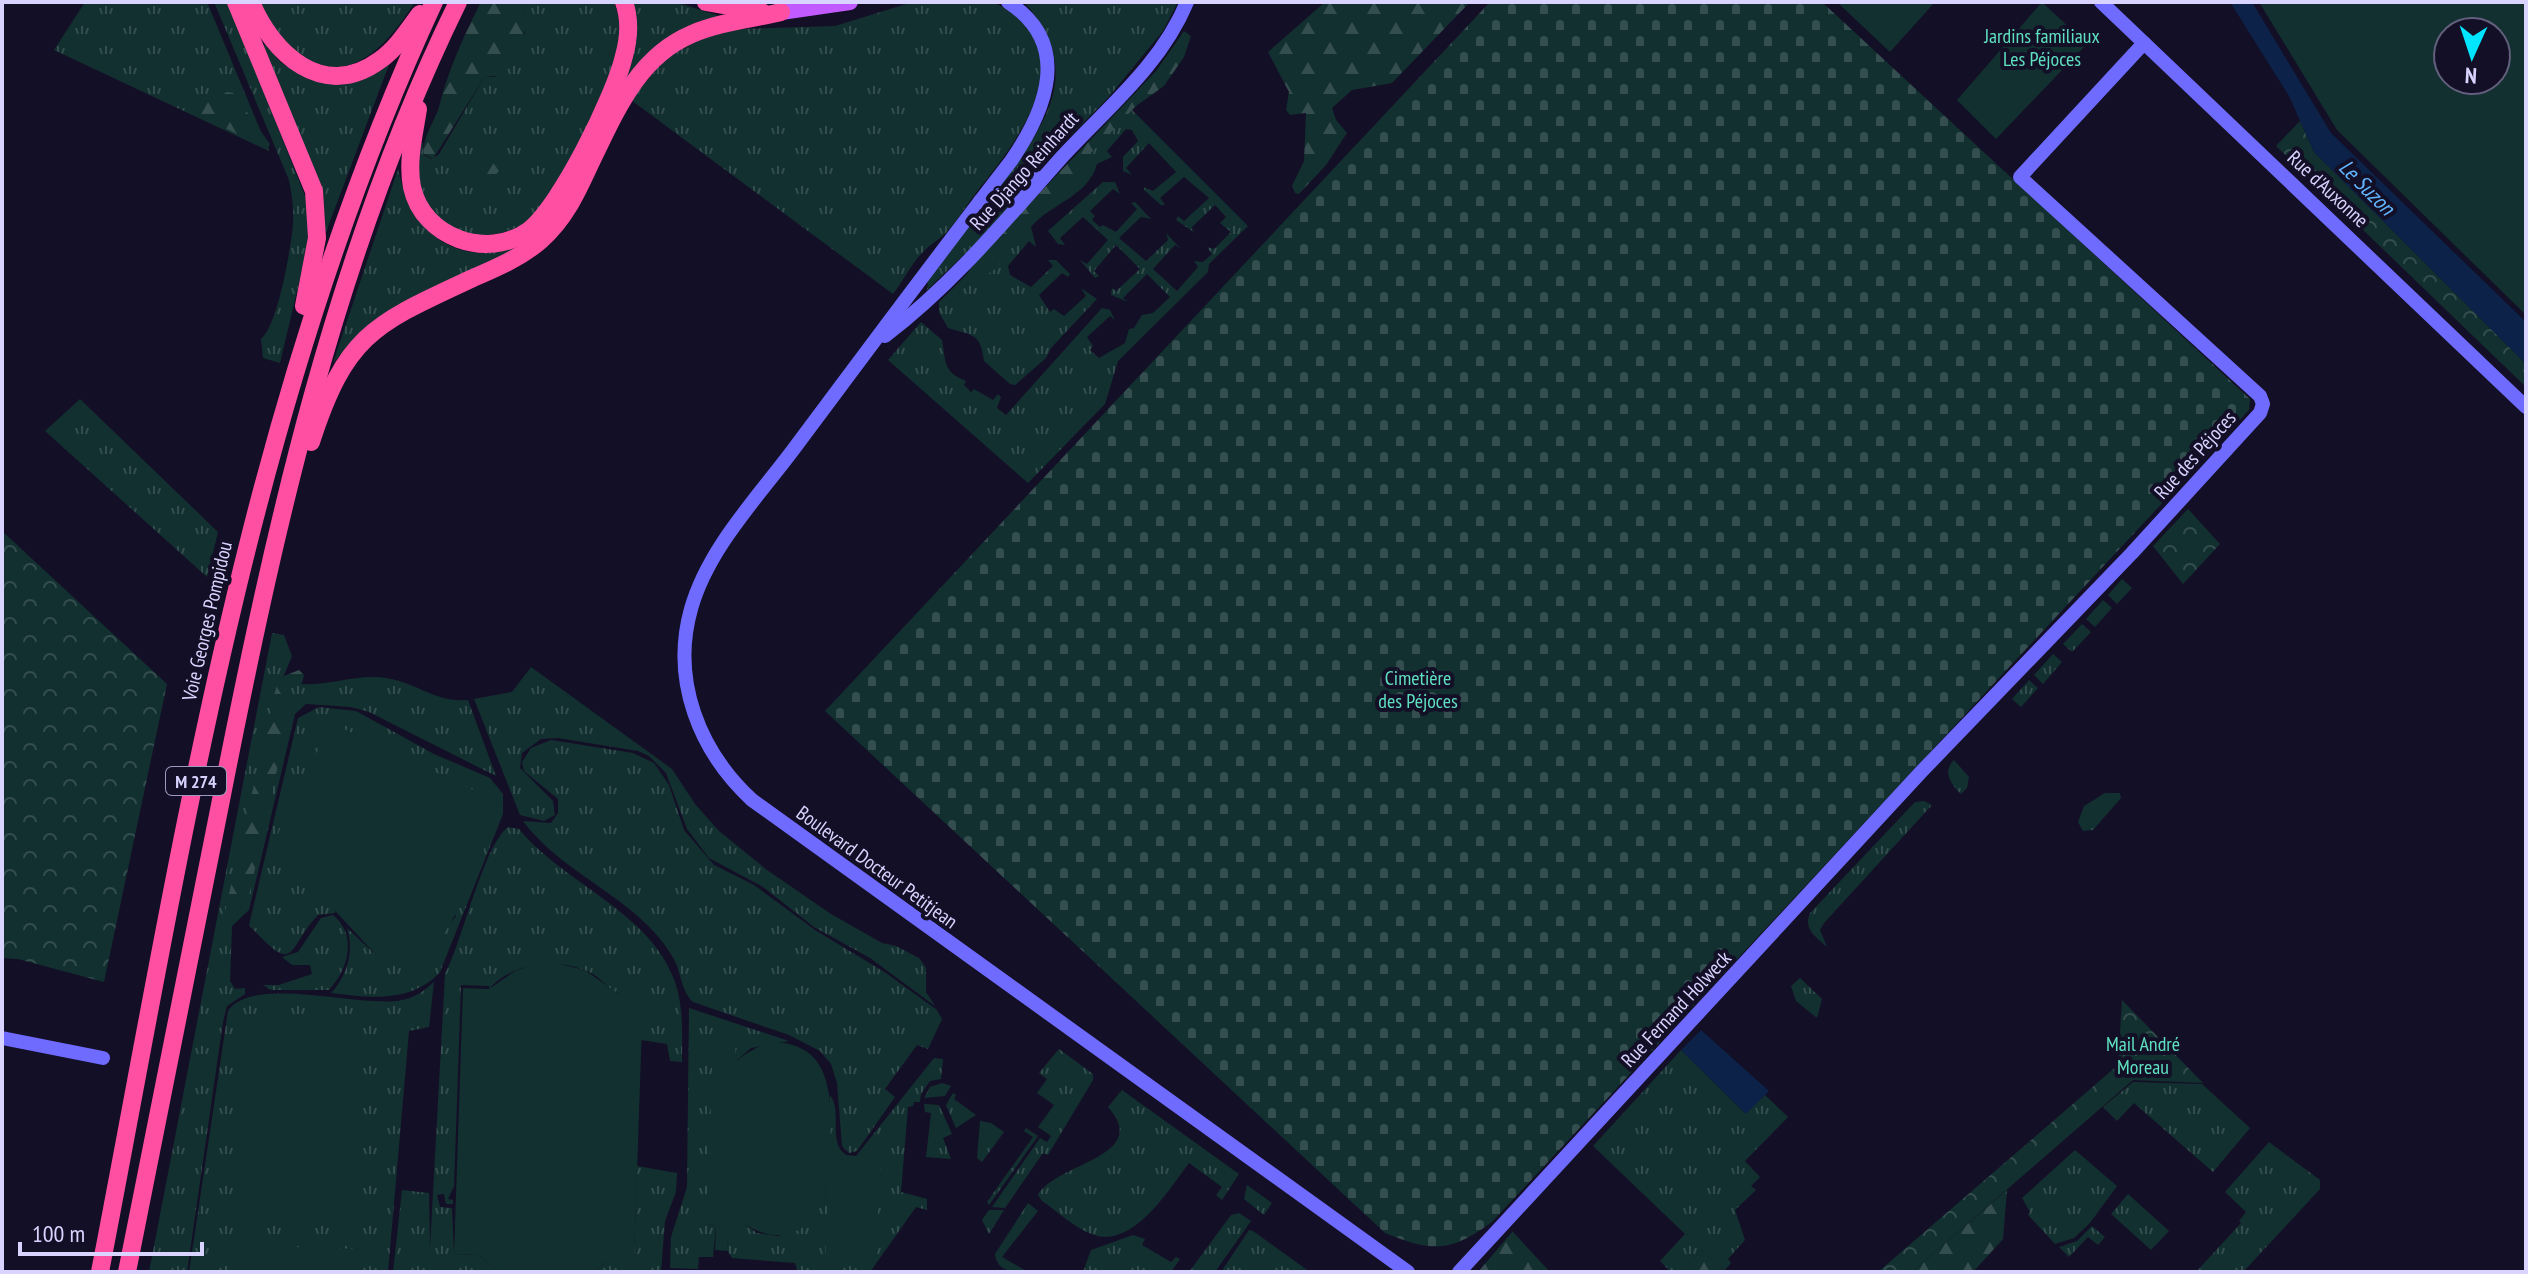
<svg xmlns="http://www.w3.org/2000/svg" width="2528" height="1274" font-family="'PT Sans Narrow',sans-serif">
<defs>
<pattern id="grass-tufts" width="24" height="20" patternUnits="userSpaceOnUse" patternTransform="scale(2)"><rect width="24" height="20" fill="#12302f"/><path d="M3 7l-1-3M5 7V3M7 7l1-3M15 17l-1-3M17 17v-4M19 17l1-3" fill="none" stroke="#344d4e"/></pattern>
<pattern id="forest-firs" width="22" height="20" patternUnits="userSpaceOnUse" patternTransform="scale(2)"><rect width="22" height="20" fill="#12302f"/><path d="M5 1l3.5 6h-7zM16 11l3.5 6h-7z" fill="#344d4e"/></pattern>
<pattern id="cemetery-stones" width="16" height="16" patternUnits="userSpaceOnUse" patternTransform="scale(2)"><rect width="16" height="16" fill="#12302f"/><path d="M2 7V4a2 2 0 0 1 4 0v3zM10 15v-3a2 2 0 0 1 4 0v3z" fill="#344d4e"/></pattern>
<pattern id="park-crowns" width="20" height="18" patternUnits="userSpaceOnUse" patternTransform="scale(2)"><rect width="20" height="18" fill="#12302f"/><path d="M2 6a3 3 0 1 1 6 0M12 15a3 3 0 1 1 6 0" fill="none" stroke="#344d4e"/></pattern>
</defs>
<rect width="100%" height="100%" fill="#130f26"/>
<g fill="url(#grass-tufts)">
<path d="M85 2H207L269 151 54 50Z"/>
<path d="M214 2H228L307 201 308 245 280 363 263 358 261 339C278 325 291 248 293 224 294 209 292 195 289 180Z"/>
<path d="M259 2H415C390 41 351 90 301 55 293 49 281 44 276 36 269 25 265 13 259 2Z"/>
<path d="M530 2H614C620 18 621 33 618 50 613 82 559 189 536 213 509 243 453 243 429 208 416 189 418 166 418 143H423L424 155 432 159 439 154 485 76 495 77 523 39 525 33 521 19Z"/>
<path d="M631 2H676L722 17 621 88Z"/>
<path d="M913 2H993C1087 48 1023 135 978 190 967 204 957 221 945 234 937 241 928 246 921 254 911 265 903 281 893 294L631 100 668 55 703 36 738 29 835 26Z"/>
<path d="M1024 2H1178L1163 31 1107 99 1020 186 995 191C1043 129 1088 73 1024 2Z"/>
<path d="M266 44 280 62 305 77 390 62 326 232 261 47Z"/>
<path d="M1132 110 1248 226 1209 264 1208 272 1118 361 1105 404 1028 483 888 360 921 322 942 340C946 362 943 372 966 381L964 385 971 392 974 389 993 400 998 394 1001 397 997 408 1006 415 1102 308 1110 310 1115 320 1110 316 1087 337 1093 346 1090 350 1099 358 1125 343 1129 329 1134 328 1142 315 1153 313 1170 297 1147 274 1123 298 1128 302 1111 295 1112 288 1116 291 1140 269 1116 245 1094 271 1099 276 1095 278 1080 260 1087 264 1108 240 1083 217 1060 238 1065 245 1058 244 1048 231 1103 182H1115L1120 194 1113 189 1090 211 1095 216 1092 220 1100 227 1103 225 1116 232 1137 209 1131 203 1135 202 1151 219 1141 217 1119 238 1146 261 1168 240 1166 233 1180 248 1175 245 1153 269 1177 291 1198 267 1194 261 1203 262 1212 254 1207 247 1214 249 1231 232 1220 223 1226 217 1215 205 1191 228 1195 233 1176 220 1178 216 1184 221 1209 198 1184 177 1160 198 1165 205H1161L1144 190V187L1153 191 1176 172 1149 143 1126 168 1132 175 1123 171V157L1138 141 1132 130 1126 129 1107 151 1112 157 1097 164C1088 197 1051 203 1031 227L1036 247 1029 241 1008 266 1010 275 1031 287 1053 266 1048 260H1056L1070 274 1068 277 1062 273 1039 295 1050 312 1054 309 1064 316 1086 296 1081 288 1097 299 1051 348 1046 358 1015 385 1010 384 984 361C980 332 973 336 948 328L939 312V302Z"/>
<path d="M398 169C406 207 428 246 471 252 487 254 505 249 521 247L355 339 333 363Z"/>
<path d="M1015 198 1017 204 927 290 928 280 981 208Z"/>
<path d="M80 399 218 532 207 577 45 431Z"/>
<path d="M2122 579 2132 588 2117 604 2108 595Z"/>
<path d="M2103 600 2112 608 2095 627 2086 619Z"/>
<path d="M2082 624 2091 632 2072 652 2063 644Z"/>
<path d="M272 633 284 635 292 656 282 680C315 693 352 672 386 678 418 683 436 703 468 700L496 776 369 712 351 707 306 704 295 714 249 910 232 926 230 981 235 989 245 988V994L227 1006 223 1022 187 1272H149Z"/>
<path d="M2053 654 2062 662 2043 684 2034 675Z"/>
<path d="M531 667 672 769 695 804 719 831 767 870 831 914 882 943 896 946 919 958 926 968V992L935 1006 870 958 814 927 763 887 709 858 687 829 666 773 649 756 638 751 558 738 541 739 522 753 520 768 553 801 555 815 544 821 520 815 474 699 512 692Z"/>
<path d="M2029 680 2038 688 2021 707 2012 699Z"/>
<path d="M319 707 356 711 434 754 490 778 503 794V814L440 972C412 1003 369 998 331 993 348 975 354 951 347 928L377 956 410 965 422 958 456 916 331 723 335 913 318 915C285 951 297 977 249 925L298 718Z"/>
<path d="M551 740 633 753 654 763 669 785 684 830 714 865 754 885 815 930 886 973 937 1010 942 1019 928 1049 917 1045 885 1089 895 1097 857 1151 849 1153 842 1146 837 1083 831 1064 820 1051 789 1035 693 1002C683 994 681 976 676 963 671 953 663 942 655 933 615 889 559 869 523 821L551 823 558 813V799L524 771 522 762 531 748Z"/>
<path d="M1954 760 1969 777 1967 788 1961 794C1951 785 1942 771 1954 760Z"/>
<path d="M2105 793H2120L2121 798 2093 830 2083 831 2078 822 2084 806Z"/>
<path d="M1915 802 1924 801 1932 805 1824 923 1820 930 1827 947C1816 937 1803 929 1810 913Z"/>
<path d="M508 827 519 829C565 885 650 911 675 982 684 1008 682 1036 682 1062L670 1061 667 1044 641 1040 642 995C636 995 624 996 618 993 609 990 602 979 593 974 561 957 514 961 489 989V986L461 985 454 1186 448 1199 453 1200V1204H446L444 1194 437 1195 440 1207 452 1208 454 1254 479 1255 499 1272H393L402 1190 429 1193 430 1248 445 974C463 940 483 846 508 827Z"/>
<path d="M333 915C358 935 348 970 329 990H271L263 985H279L312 974 310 965H292L282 957 298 952 321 918Z"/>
<path d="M1800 978 1822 999 1817 1018 1796 1001 1791 986Z"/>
<path d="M434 982 429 1027 409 1031 388 1272H189L228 1011C253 974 362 1009 402 1000 415 998 425 990 434 982Z"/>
<path d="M689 1008 789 1041 751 1048 735 1062 723 1049H714L708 1224 716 1225 713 1257H699L698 1269 670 1268 671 1237 687 1187Z"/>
<path d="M1059 1049 1093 1074V1080L1048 1155 1043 1153 1005 1208 992 1207 1040 1138 1047 1142 1051 1136 1038 1127 1054 1105 1037 1093 1047 1079 1039 1073Z"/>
<path d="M1681 1050 1745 1113 1765 1095 1788 1117 1745 1161 1760 1177 1751 1186 1756 1190 1735 1210 1745 1240 1728 1259 1731 1263 1724 1271 1702 1250 1681 1272H1671L1660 1261 1685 1234 1593 1146Z"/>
<path d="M934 1058 943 1059 941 1079 930 1081 921 1094 920 1102H914L913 1106 908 1107 901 1192 927 1199V1210L916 1207 870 1272H798L795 1263 732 1258 727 1250 729 1213 757 1233 779 1236 825 1197 830 1095C843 1112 827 1142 846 1155L856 1156Z"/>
<path d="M2133 1082 2202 1084 2250 1128 2213 1172 2134 1103 2117 1121 2103 1107Z"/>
<path d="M942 1083 951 1086 945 1096 924 1098 930 1087Z"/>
<path d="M1122 1090 1239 1174 1222 1200 1216 1195 1222 1187 1189 1163C1170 1188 1134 1248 1094 1235 1076 1229 1058 1212 1042 1201L1038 1195C1055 1163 1153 1157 1108 1107Z"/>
<path d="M953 1093 956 1095 954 1099 976 1115 956 1128 946 1105Z"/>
<path d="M924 1104 939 1105 952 1134 943 1138 951 1159 926 1157 931 1113 925 1112Z"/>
<path d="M980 1121 991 1123 1004 1132 982 1162 977 1158Z"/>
<path d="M1026 1128 1038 1136 989 1205 987 1202 1033 1137 1024 1131Z"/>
<path d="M2269 1142 2320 1180V1189L2243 1272H2196L2241 1223 2239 1221 2246 1212 2225 1192Z"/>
<path d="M2075 1150 2117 1186 2090 1223 2074 1238 2055 1244 2028 1215 2030 1212 2022 1198Z"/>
<path d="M637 1166 677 1173 676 1192 665 1221 661 1272H593L609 1260H634Z"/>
<path d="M1247 1185 1272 1203 1264 1215 1244 1199Z"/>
<path d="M2128 1194 2169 1231 2151 1250 2111 1214Z"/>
<path d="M1028 1203 1038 1211 1002 1257 1028 1272C1013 1272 997 1272 995 1254Z"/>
<path d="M989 1210H1004L989 1234 982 1220Z"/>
<path d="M1239 1213 1251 1221 1215 1272H1189L1231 1215Z"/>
<path d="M2092 1226 2105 1237 2098 1245 2088 1237 2069 1257 2059 1247 2077 1241Z"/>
<path d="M1249 1230 1253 1231 1310 1272H1221Z"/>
<path d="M1133 1235 1145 1239 1142 1245 1171 1262 1176 1257 1180 1259 1171 1272H1083L1091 1250Z"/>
</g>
<g fill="url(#forest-firs)">
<path d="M481 2H530L521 19 525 23 523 52 502 76H485L433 159 424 154C422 137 434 123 439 107 448 71 463 37 481 2Z"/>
<path d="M1325 2H1470L1392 83 1352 90 1332 108 1336 120 1347 133 1326 165 1299 194 1295 193 1292 186 1304 161 1306 113 1290 115 1286 110 1289 92 1268 52Z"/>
<path d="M1184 31 1191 36 1184 57 1164 86 1136 106 1089 155 1088 172 1078 184 1029 226 994 270 963 289 962 280 989 246 1156 71Z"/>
<path d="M514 83H524L507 107 501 103 500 97Z"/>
<path d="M227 92 233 93 270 144 268 149 200 116 208 102Z"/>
<path d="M489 143 493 152 487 165 494 164 499 171 489 182 480 183 472 174 481 147Z"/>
<path d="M299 670 304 675 302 683 289 689 293 698 246 909 241 917 229 923 224 916 275 692 279 678Z"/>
<path d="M2007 1190 2003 1239 1973 1272H1912Z"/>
<path d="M1513 1231V1232L1550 1272H1478Z"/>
<path d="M1702 1250 1724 1271 1725 1272H1681Z"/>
</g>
<path fill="url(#cemetery-stones)" d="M1490 2H1822L2250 399 2249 410 1492 1222C1450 1253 1432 1252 1385 1233L825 711Z"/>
<g fill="url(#park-crowns)">
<path d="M2300 121 2314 152 2526 364V387L2276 146Z"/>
<path d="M2188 509 2220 544 2183 584 2153 546Z"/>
<path d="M2 531 167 684 104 982 18 959 2 958Z"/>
<path d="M2122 1000 2203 1083 2133 1080 1912 1272H1878L2118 1065Z"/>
</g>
<g fill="#12302f" fill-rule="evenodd">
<path d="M1837 2H1935L1890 52Z"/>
<path d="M2042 2 2087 44 1996 139 1957 100Z"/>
<path d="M2259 2H2526V315L2337 130ZM2448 32H2496V80H2448Z"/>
<path d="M331 723 501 803C486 840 448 969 400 967 391 966 384 961 377 956L273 844Z"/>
<path d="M555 963 585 970 617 993 643 995 634 1261 609 1260 593 1272H499L479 1255 454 1254 463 988 489 989 515 971 534 964Z"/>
<path d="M240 1021 361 1025 355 1219 235 1215Z"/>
<path d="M724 1024 736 1025 735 1062C755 1047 772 1036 798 1047 847 1066 827 1155 825 1197 805 1245 766 1244 730 1214L727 1251 715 1250 716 1225 707 1224 713 1049H723Z"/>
<path d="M830 1159 881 1162 875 1263 825 1261Z"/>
<path d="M228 1245 362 1249 361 1272H228Z"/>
</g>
<g fill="#0c2248">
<path d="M2230 2H2252L2331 133 2526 322V364L2314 152 2289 96Z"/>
<path d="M1701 1030 1769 1091 1746 1114 1681 1050Z"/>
</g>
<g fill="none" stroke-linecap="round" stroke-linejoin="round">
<g stroke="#6f6bff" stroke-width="14">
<path d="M1008 2C1073 44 1046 110 1011 161 938 255 867 351 796 446 759 496 708 548 691 609 671 680 699 751 752 800L1408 1272"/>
<path d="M2101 2 2526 407"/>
<path d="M980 201 1012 194 1038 178"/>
<path d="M885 336C952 285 1005 221 1061 158 1106 109 1161 65 1187 2"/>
<path d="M2 1038 103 1058"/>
<path d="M1459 1272 1921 772 2132 553 2260 413 2263 404 2260 396 2020 177 2144 43"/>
</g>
<path stroke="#c25bff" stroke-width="16" d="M781 12 850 2"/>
<g stroke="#ff4fa3" stroke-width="18">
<path d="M236 2 314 191 317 238 304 306"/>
<path d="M251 2C272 53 323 102 380 60 397 48 408 30 420 14"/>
<path d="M706 2 762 12"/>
<path d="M418 109C414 135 407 161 412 187 423 238 487 260 528 231 560 208 615 95 624 56 629 38 630 19 624 2"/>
<path d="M311 442C346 334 374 324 473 278 496 268 522 257 541 240 565 219 577 192 590 164 615 113 637 57 692 34 720 22 752 19 781 12"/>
<path d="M100 1272C183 842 248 402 434 2"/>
<path d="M127 1272C158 1116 189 961 220 805 274 530 334 255 458 2"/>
</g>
</g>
<g text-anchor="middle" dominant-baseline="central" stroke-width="8" stroke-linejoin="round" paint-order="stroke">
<rect fill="#130f26" stroke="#9e99be" stroke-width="2" x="166" y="767" width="60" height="28" rx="6"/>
<g font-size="18" font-weight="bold" fill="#d9d4ff">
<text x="196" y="781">M 274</text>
</g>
<g font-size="20" fill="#5fe0c0" stroke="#130f26">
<text x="2042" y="36">Jardins familiaux<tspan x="2042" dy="23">Les Péjoces</tspan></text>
<text x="1418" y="678">Cimetière<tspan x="1418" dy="23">des Péjoces</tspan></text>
<text x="2143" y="1044">Mail André<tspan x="2143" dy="23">Moreau</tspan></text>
</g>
<g font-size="20" fill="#d9d4ff" stroke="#130f26">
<text transform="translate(1024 171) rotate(-48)">Rue Django Reinhardt</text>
<text transform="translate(2328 189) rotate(43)">Rue d'Auxonne</text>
<text transform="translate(2195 455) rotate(-48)">Rue des Péjoces</text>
<text transform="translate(207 621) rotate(-77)">Voie Georges Pompidou</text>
<text transform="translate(877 867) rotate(36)">Boulevard Docteur Petitjean</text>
<text transform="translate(1676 1009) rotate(-47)">Rue Fernand Holweck</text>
</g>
<g font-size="22" font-style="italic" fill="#62b6ff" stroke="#130f26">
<text transform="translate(2367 187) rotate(45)">Le Suzon</text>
</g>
</g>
<rect width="2528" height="1274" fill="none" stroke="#d9d4ff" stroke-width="8"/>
<g transform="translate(2472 56) rotate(183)"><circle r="38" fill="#130f26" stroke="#625e7d" stroke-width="2"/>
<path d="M0-6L14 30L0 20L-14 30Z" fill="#00e5ff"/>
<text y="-12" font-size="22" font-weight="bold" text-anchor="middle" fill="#d9d4ff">N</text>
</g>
<path d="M20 1242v12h182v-12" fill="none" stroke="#d9d4ff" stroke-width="4"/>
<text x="32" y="1242" font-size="24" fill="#d9d4ff" stroke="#130f26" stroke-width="6" paint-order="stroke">100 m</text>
</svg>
